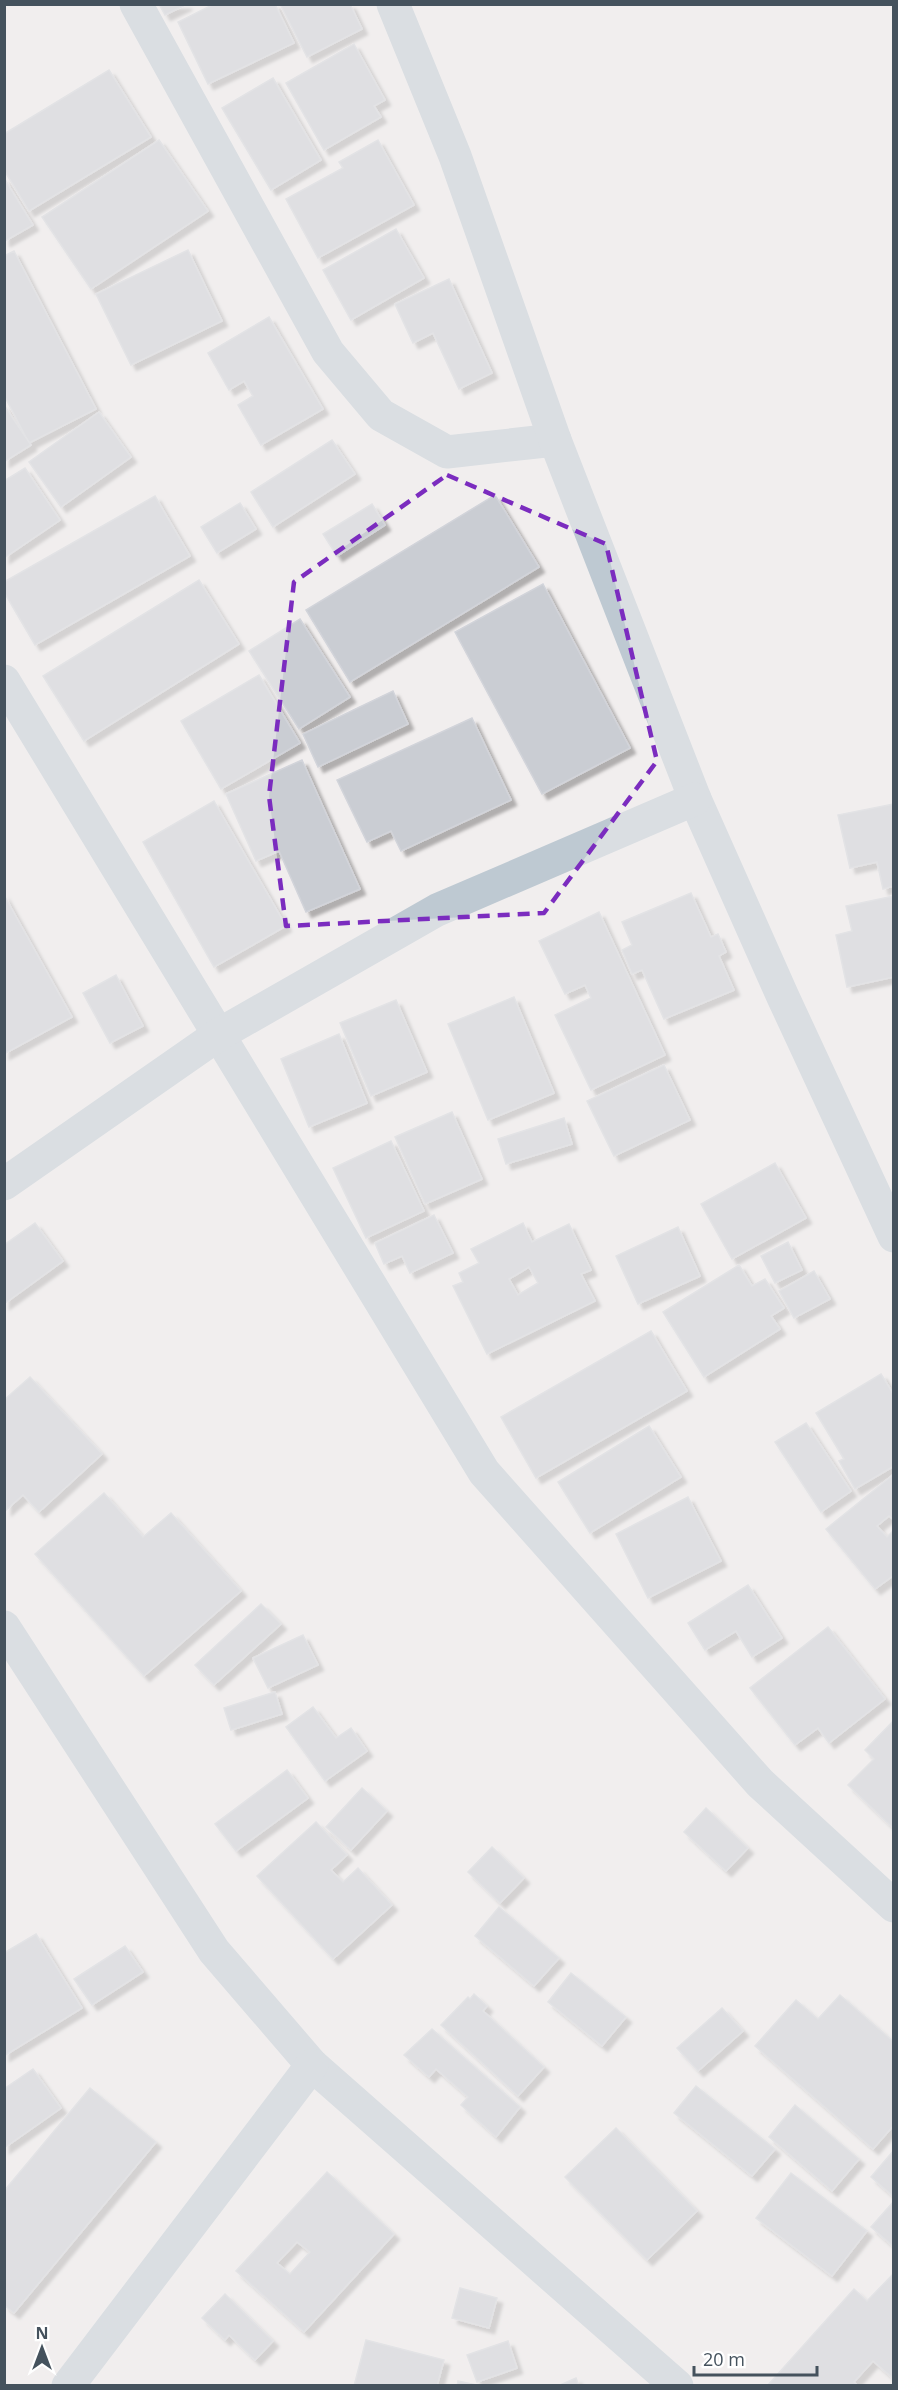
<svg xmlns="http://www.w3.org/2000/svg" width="898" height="2390" font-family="'Open Sans',sans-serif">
<defs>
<filter id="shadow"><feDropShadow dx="5.5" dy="5.5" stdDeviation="1.5" flood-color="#0004"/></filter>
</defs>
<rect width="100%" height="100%" fill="#f1eeee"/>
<g fill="#cacdd3" stroke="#d2d4da" stroke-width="1.5" fill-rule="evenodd" filter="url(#shadow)">
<path d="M159 4H187L165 15Z"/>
<path d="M214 4H275L294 43 208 84 178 22Z"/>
<path d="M280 4H350L362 29 307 57Z"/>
<path d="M354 44 385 100 374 106 381 117 324 150 286 83Z"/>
<path d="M109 70 151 137 29 211 4 170V134Z"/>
<path d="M273 78 321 160 271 190 222 108Z"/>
<path d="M159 140 208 211 91 289 42 217Z"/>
<path d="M378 140 414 205 318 258 286 199 343 168 339 162Z"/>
<path d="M4 178 33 225 5 241 4 240Z"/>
<path d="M396 229 424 278 351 320 323 270Z"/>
<path d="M188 250 222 321 131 365 96 294Z"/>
<path d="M14 251 96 409 29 443 4 395V256Z"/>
<path d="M449 279 492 373 459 389 433 333 413 343 395 304Z"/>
<path d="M269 317 323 409 261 445 238 405 253 396 244 381 229 390 208 353Z"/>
<path d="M4 405 31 445 4 462Z"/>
<path d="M99 412 131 457 61 507 29 462Z"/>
<path d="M332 440 355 474 273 527 251 492Z"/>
<path d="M25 468 60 520 4 558V481Z"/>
<path d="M495 495 539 567 350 682 306 610Z"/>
<path d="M155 496 190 556 35 645 4 592V582Z"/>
<path d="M240 503 256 529 217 553 201 527Z"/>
<path d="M372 504 385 525 337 556 323 534Z"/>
<path d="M199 580 239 644 84 741 43 676Z"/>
<path d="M543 584 630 748 542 794 455 632Z"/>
<path d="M300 619 350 697 299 729 249 651Z"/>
<path d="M259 675 300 743 221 789 181 721Z"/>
<path d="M393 691 408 724 318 767 303 734Z"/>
<path d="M472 718 511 800 401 851 391 831 367 842 337 780Z"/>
<path d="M302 760 360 889 306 912 279 851 256 861 226 794Z"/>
<path d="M214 801 286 926 214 967 143 842Z"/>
<path d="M894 804V886L883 889 877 862 850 868 838 815Z"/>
<path d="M691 893 711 937 718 934 726 952 719 956 734 990 664 1019 642 970 632 974 622 950 632 945 622 922Z"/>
<path d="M4 895 72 1017 4 1054Z"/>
<path d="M894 896V977L847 987 836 935 852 931 846 906Z"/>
<path d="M599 912 665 1055 591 1090 555 1015 591 998 585 985 565 994 539 941Z"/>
<path d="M116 975 143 1026 110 1043 83 993Z"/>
<path d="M514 997 554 1093 488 1120 448 1024Z"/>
<path d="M396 1000 427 1072 371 1096 340 1023Z"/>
<path d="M339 1034 367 1103 309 1127 281 1059Z"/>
<path d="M664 1065 690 1120 614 1156 587 1101Z"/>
<path d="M452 1112 482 1179 425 1204 395 1137Z"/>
<path d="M564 1118 572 1144 506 1164 498 1139Z"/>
<path d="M391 1141 424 1211 366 1238 333 1168Z"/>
<path d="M775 1163 806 1218 732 1259 701 1204Z"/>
<path d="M434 1215 453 1253 410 1273 402 1256 384 1264 375 1243Z"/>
<path d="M35 1223 63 1261 4 1304V1245Z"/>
<path d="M523 1223 532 1242 569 1224 591 1270 581 1274 595 1301 487 1354 453 1286 463 1282 459 1273 479 1263 471 1249ZM529 1267 538 1283 518 1295 509 1279Z"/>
<path d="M678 1227 700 1276 638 1304 616 1256Z"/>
<path d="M788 1242 802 1270 775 1283 761 1256Z"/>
<path d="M739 1265 752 1286 765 1279 784 1308 771 1316 780 1329 704 1377 663 1312Z"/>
<path d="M814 1271 830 1299 794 1318 779 1291Z"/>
<path d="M651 1331 687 1391 536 1478 501 1417Z"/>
<path d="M881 1374 894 1395V1466L855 1489 839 1461 844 1459 816 1413Z"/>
<path d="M30 1377 102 1454 39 1512 23 1495 6 1510 4 1400Z"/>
<path d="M806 1423 851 1491 821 1512 775 1442Z"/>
<path d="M649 1426 681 1477 590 1533 558 1482Z"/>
<path d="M894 1474V1520L889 1516 877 1526 887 1537 894 1530V1575L875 1589 826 1529Z"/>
<path d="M104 1493 143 1537 171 1513 241 1591 144 1676 35 1554Z"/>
<path d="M688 1497 721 1561 648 1598 616 1534Z"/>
<path d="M748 1585 782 1638 752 1657 736 1631 705 1650 688 1623Z"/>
<path d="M261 1604 281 1624 214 1685 195 1665Z"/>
<path d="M828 1627 885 1699 829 1743 818 1728 795 1745 750 1688Z"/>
<path d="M303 1635 318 1665 268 1688 253 1658Z"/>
<path d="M275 1692 282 1714 231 1730 224 1708Z"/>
<path d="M313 1707 336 1738 351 1728 367 1751 325 1781 286 1727Z"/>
<path d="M894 1720V1829L848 1785 874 1759 865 1750Z"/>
<path d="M287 1770 308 1798 236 1851 215 1824Z"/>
<path d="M362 1788 387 1811 351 1850 326 1827Z"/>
<path d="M706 1808 748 1848 726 1871 684 1832Z"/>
<path d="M316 1822 347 1855 331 1870 343 1882 358 1868 392 1905 333 1959 257 1876Z"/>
<path d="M492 1847 524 1878 500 1903 468 1872Z"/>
<path d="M499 1907 559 1958 534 1986 475 1936Z"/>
<path d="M36 1934 82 2008 4 2056V1953Z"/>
<path d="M125 1946 143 1972 92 2005 74 1979Z"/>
<path d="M571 1973 626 2017 602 2046 548 2002Z"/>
<path d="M474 1994 487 2006 483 2011 544 2067 518 2096 441 2025 468 1997 470 1999Z"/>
<path d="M840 1995 894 2042V2125L873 2149 755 2046 796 2000 818 2019Z"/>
<path d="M722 2008 743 2031 698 2071 677 2048Z"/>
<path d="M432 2029 520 2107 496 2137 461 2105 468 2097 436 2069 429 2077 404 2055Z"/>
<path d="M33 2069 61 2108 4 2148V2089Z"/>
<path d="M696 2086 775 2149 752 2176 674 2113Z"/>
<path d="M90 2088 156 2142 14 2313 4 2305V2191Z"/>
<path d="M795 2105 859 2159 832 2191 769 2137Z"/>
<path d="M616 2128 697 2211 647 2260 565 2177Z"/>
<path d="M894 2150V2197L871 2177Z"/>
<path d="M327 2172 394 2234 304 2332 236 2271ZM297 2242 310 2252 290 2274 277 2263Z"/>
<path d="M791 2173 867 2231 832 2276 756 2218Z"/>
<path d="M894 2201V2247L871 2227Z"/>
<path d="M894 2273V2379L873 2361 854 2382 858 2386H767L854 2289 867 2301Z"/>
<path d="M460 2288 497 2298 489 2328 452 2318Z"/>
<path d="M225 2294 273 2341 255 2360 229 2335 225 2340 202 2318Z"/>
<path d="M366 2340 444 2360 437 2386H354Z"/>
<path d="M508 2341 517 2368 477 2382 467 2355Z"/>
<path d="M576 2378 579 2386H558Z"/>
<path d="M458 2381 481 2386H457Z"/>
</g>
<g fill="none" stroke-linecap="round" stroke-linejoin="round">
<g stroke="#bec9d2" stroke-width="33">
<path d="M136 4 328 352 381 415 447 452 555 440"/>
<path d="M393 4 455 156 555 440 695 799 783 997 894 1236"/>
<path d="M4 681 484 1472 760 1783 894 1906"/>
<path d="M4 1184 218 1035 437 910 695 799"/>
<path d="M4 1627 214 1951 312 2065 677 2386"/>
<path d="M68 2386 312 2065"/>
</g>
</g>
<path d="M0 0H898V2390H0ZM447 475 606 544 657 761 544 913 286 926 269 796 294 582Z" fill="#f1eeee" fill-opacity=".55" fill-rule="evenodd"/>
<path fill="none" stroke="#7b2cbf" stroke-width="4.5" stroke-dasharray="12 8" stroke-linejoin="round" d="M447 475 606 544 657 761 544 913 286 926 269 796 294 582Z"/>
<rect width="898" height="2390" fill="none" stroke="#45525d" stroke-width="12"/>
<g transform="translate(42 2348)" stroke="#ffffff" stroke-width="4.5" paint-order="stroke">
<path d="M0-4.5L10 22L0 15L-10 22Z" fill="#45525d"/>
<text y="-9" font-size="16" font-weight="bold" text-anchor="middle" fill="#45525d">N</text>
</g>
<path d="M694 2366v9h123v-9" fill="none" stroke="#45525d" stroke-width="3"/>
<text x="703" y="2366" font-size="18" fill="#45525d" stroke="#ffffff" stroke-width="4.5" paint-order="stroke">20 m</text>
</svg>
